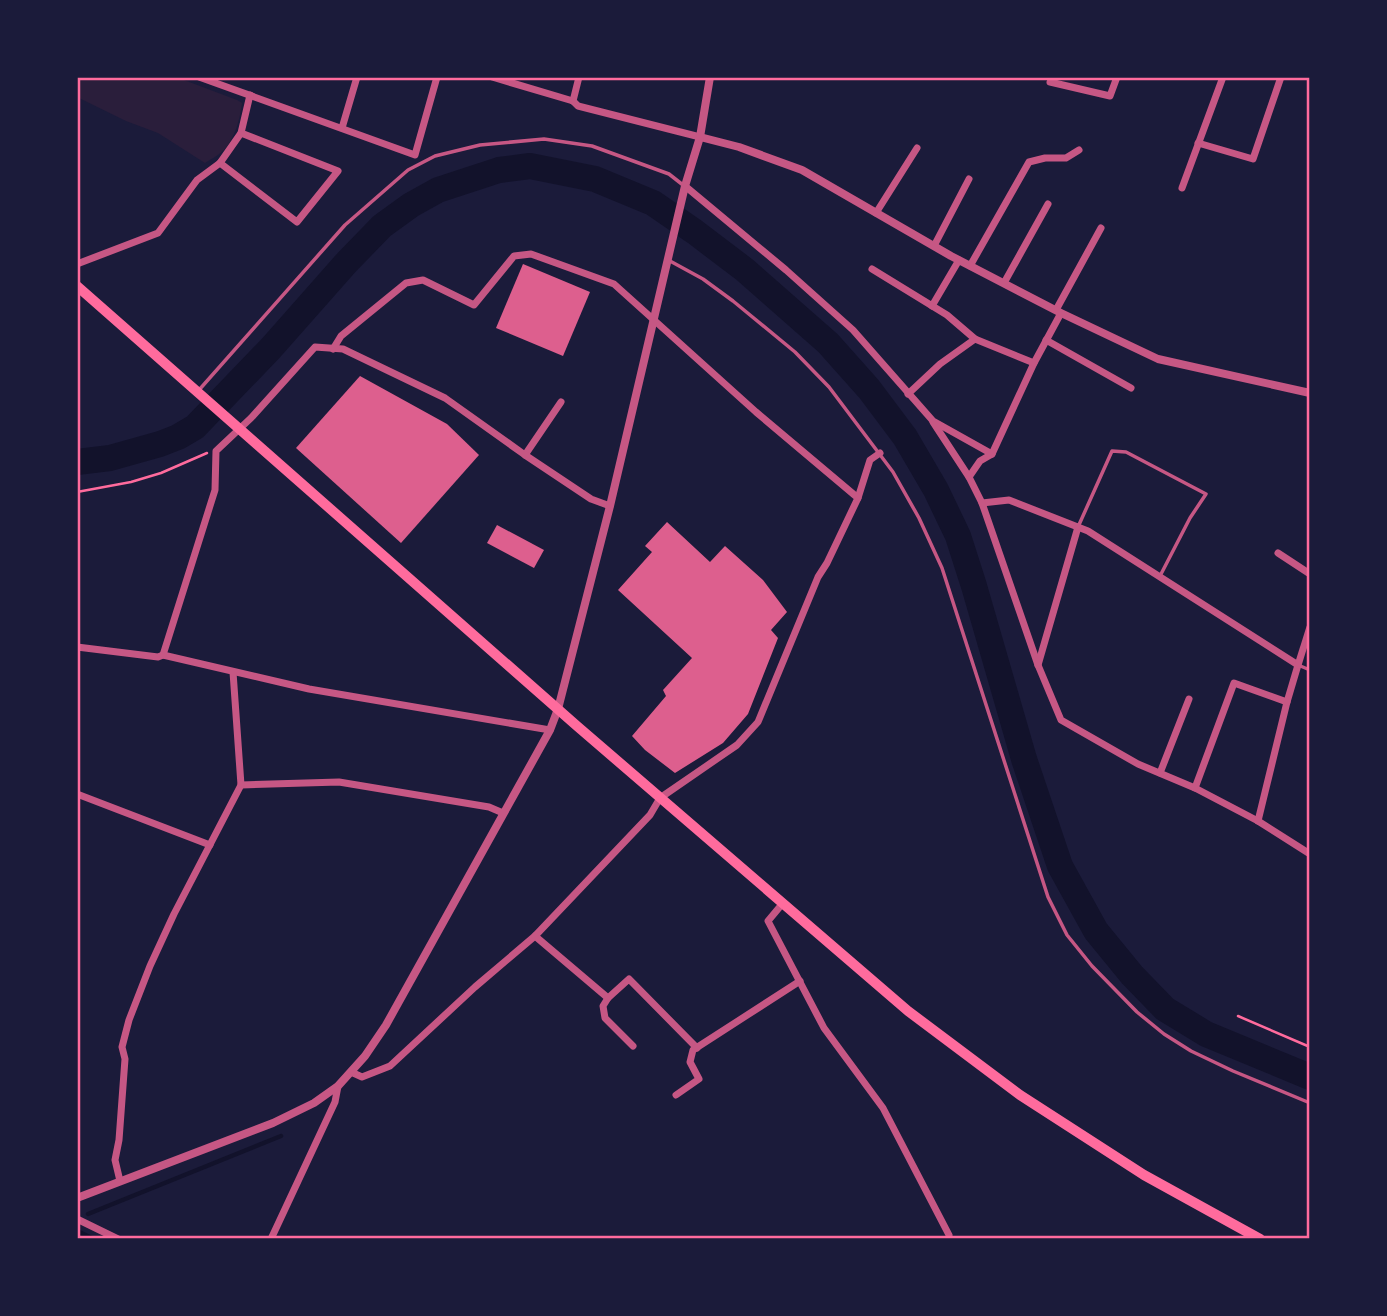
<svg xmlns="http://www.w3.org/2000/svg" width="1387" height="1316" font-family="'Fira Sans',sans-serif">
<rect width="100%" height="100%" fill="#1b1b3a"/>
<path fill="#2a1e3b" d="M77 77H176L237 100 242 103C240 119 235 138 224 150 219 155 211 159 205 163L158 133 126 121 77 97Z"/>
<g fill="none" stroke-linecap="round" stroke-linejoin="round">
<g stroke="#12122b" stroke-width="4.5">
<path d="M88 1214 281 1136"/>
<path d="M77 1231 94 1239"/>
</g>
<path stroke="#12122b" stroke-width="26" d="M77 462 110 458 160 444 178 437 195 427 271 348 347 262 382 226 411 205 438 190 499 170 530 166 595 179 653 203 695 232 745 270 828 343 869 389 905 437 936 490 958 536 974 586 1024 759 1060 866 1096 931 1132 975 1165 1009 1206 1034 1310 1077"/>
</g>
<g fill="#dd5f8e">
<path d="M523 264 590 292 563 356 496 328Z"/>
<path d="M360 376 447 424 479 455 401 543 296 448Z"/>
<path d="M667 522 710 562 725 546 763 580 787 612 771 630 778 638 748 714 723 743 675 773 645 750 632 736 666 696 663 690 692 658 618 590 652 552 645 546Z"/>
<path d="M497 525 544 550 534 568 487 543Z"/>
</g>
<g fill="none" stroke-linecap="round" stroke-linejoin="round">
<g stroke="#ff6b9d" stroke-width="2.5">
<path d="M77 492 131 482 161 473 207 453"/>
<path d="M1238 1016 1310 1047"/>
</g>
<g stroke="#c65784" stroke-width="3.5">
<path d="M670 261 703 279 733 301 795 352 829 387 893 472 919 518 942 568 1048 897 1067 935 1092 966 1137 1012 1164 1034 1191 1051 1233 1071 1310 1103"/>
<path d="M199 390 345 225 408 170 435 156 480 145 544 139 592 146 669 174 683 185"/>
<path d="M1078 527 1112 451 1126 452 1206 494 1190 518 1160 576"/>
<path d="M1298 665 1310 670"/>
</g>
<g stroke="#c65784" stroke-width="7">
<path d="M199 77 415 155 437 77"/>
<path d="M492 77 573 101 578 106 700 137"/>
<path d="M1050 82 1110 96 1117 77"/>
<path d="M573 101 579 77"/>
<path d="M342 128 357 77"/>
<path d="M1198 143 1253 159 1281 77"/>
<path d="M220 163 297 222 338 171 241 133"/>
<path d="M685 186 786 270 853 330 933 421 992 454"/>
<path d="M1182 188 1223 77"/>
<path d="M876 213 917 148"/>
<path d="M934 246 969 179"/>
<path d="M77 264 158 233 197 180 220 163 241 133 250 95"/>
<path d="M970 266 1029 162 1045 158H1066L1079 150"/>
<path d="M872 269 947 315 975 339"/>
<path d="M1004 283 1048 204"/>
<path d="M932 306 959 260"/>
<path d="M1056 310 1101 228"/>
<path d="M1061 313 1034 363 992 454 980 461 969 477 982 503 1009 500 1088 531 1298 665 1287 702 1258 821"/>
<path d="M1046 340 1131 388"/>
<path d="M333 349 341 336 406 283 423 280 474 305 514 256 531 254 614 284 756 412 858 498 827 563 818 577 758 722 737 745 660 798 650 815 535 936 475 987 390 1066 362 1077 351 1072"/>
<path d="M908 394 940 364 975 339 1034 363"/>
<path d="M933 422 969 477"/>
<path d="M525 455 561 402"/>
<path d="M858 498 870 460 880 453"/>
<path d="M982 503 1038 665 1061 720 1138 764 1195 788 1258 821 1310 854"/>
<path d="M1278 553 1310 574"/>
<path d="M77 647 158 657 163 655 309 689 550 730"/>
<path d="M163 655 215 490 216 451 251 418 315 347 343 349 445 398 525 455 591 499 610 506"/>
<path d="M1038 665 1078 527"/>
<path d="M1298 665 1310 627"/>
<path d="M1160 773 1189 699"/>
<path d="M241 785 339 782 489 807 503 813"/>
<path d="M1195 788 1234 683 1287 702"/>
<path d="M77 794 210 845"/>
<path d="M783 903 768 921 824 1028 883 1108 949 1235"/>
<path d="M535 936 608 998 629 979 697 1048"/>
<path d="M608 998 603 1006 605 1018 633 1046"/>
<path d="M676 1095 699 1079 690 1062 693 1050 800 981"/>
<path d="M120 1181 115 1160 119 1140 125 1059 122 1047 129 1020 150 966 174 914 241 785 233 672"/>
<path d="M77 1219 118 1239"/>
<path d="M271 1239 335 1102 338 1086"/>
</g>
<g stroke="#c65784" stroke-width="8">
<path d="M700 137 739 147 802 170 951 256 1061 313 1158 359 1310 393"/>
<path d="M77 1198 273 1123 314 1103 338 1086 365 1056 386 1025 550 730 558 709 610 506 685 186 700 137 710 77"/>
</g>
<path stroke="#ff6b9d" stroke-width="10" d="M77 286 577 726 908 1011 1020 1095 1144 1175 1260 1239"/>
</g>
<rect width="1387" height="1316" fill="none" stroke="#1b1b3a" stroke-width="158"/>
<rect x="79" y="79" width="1229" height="1158" fill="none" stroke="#ff6b9d" stroke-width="2.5"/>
</svg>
